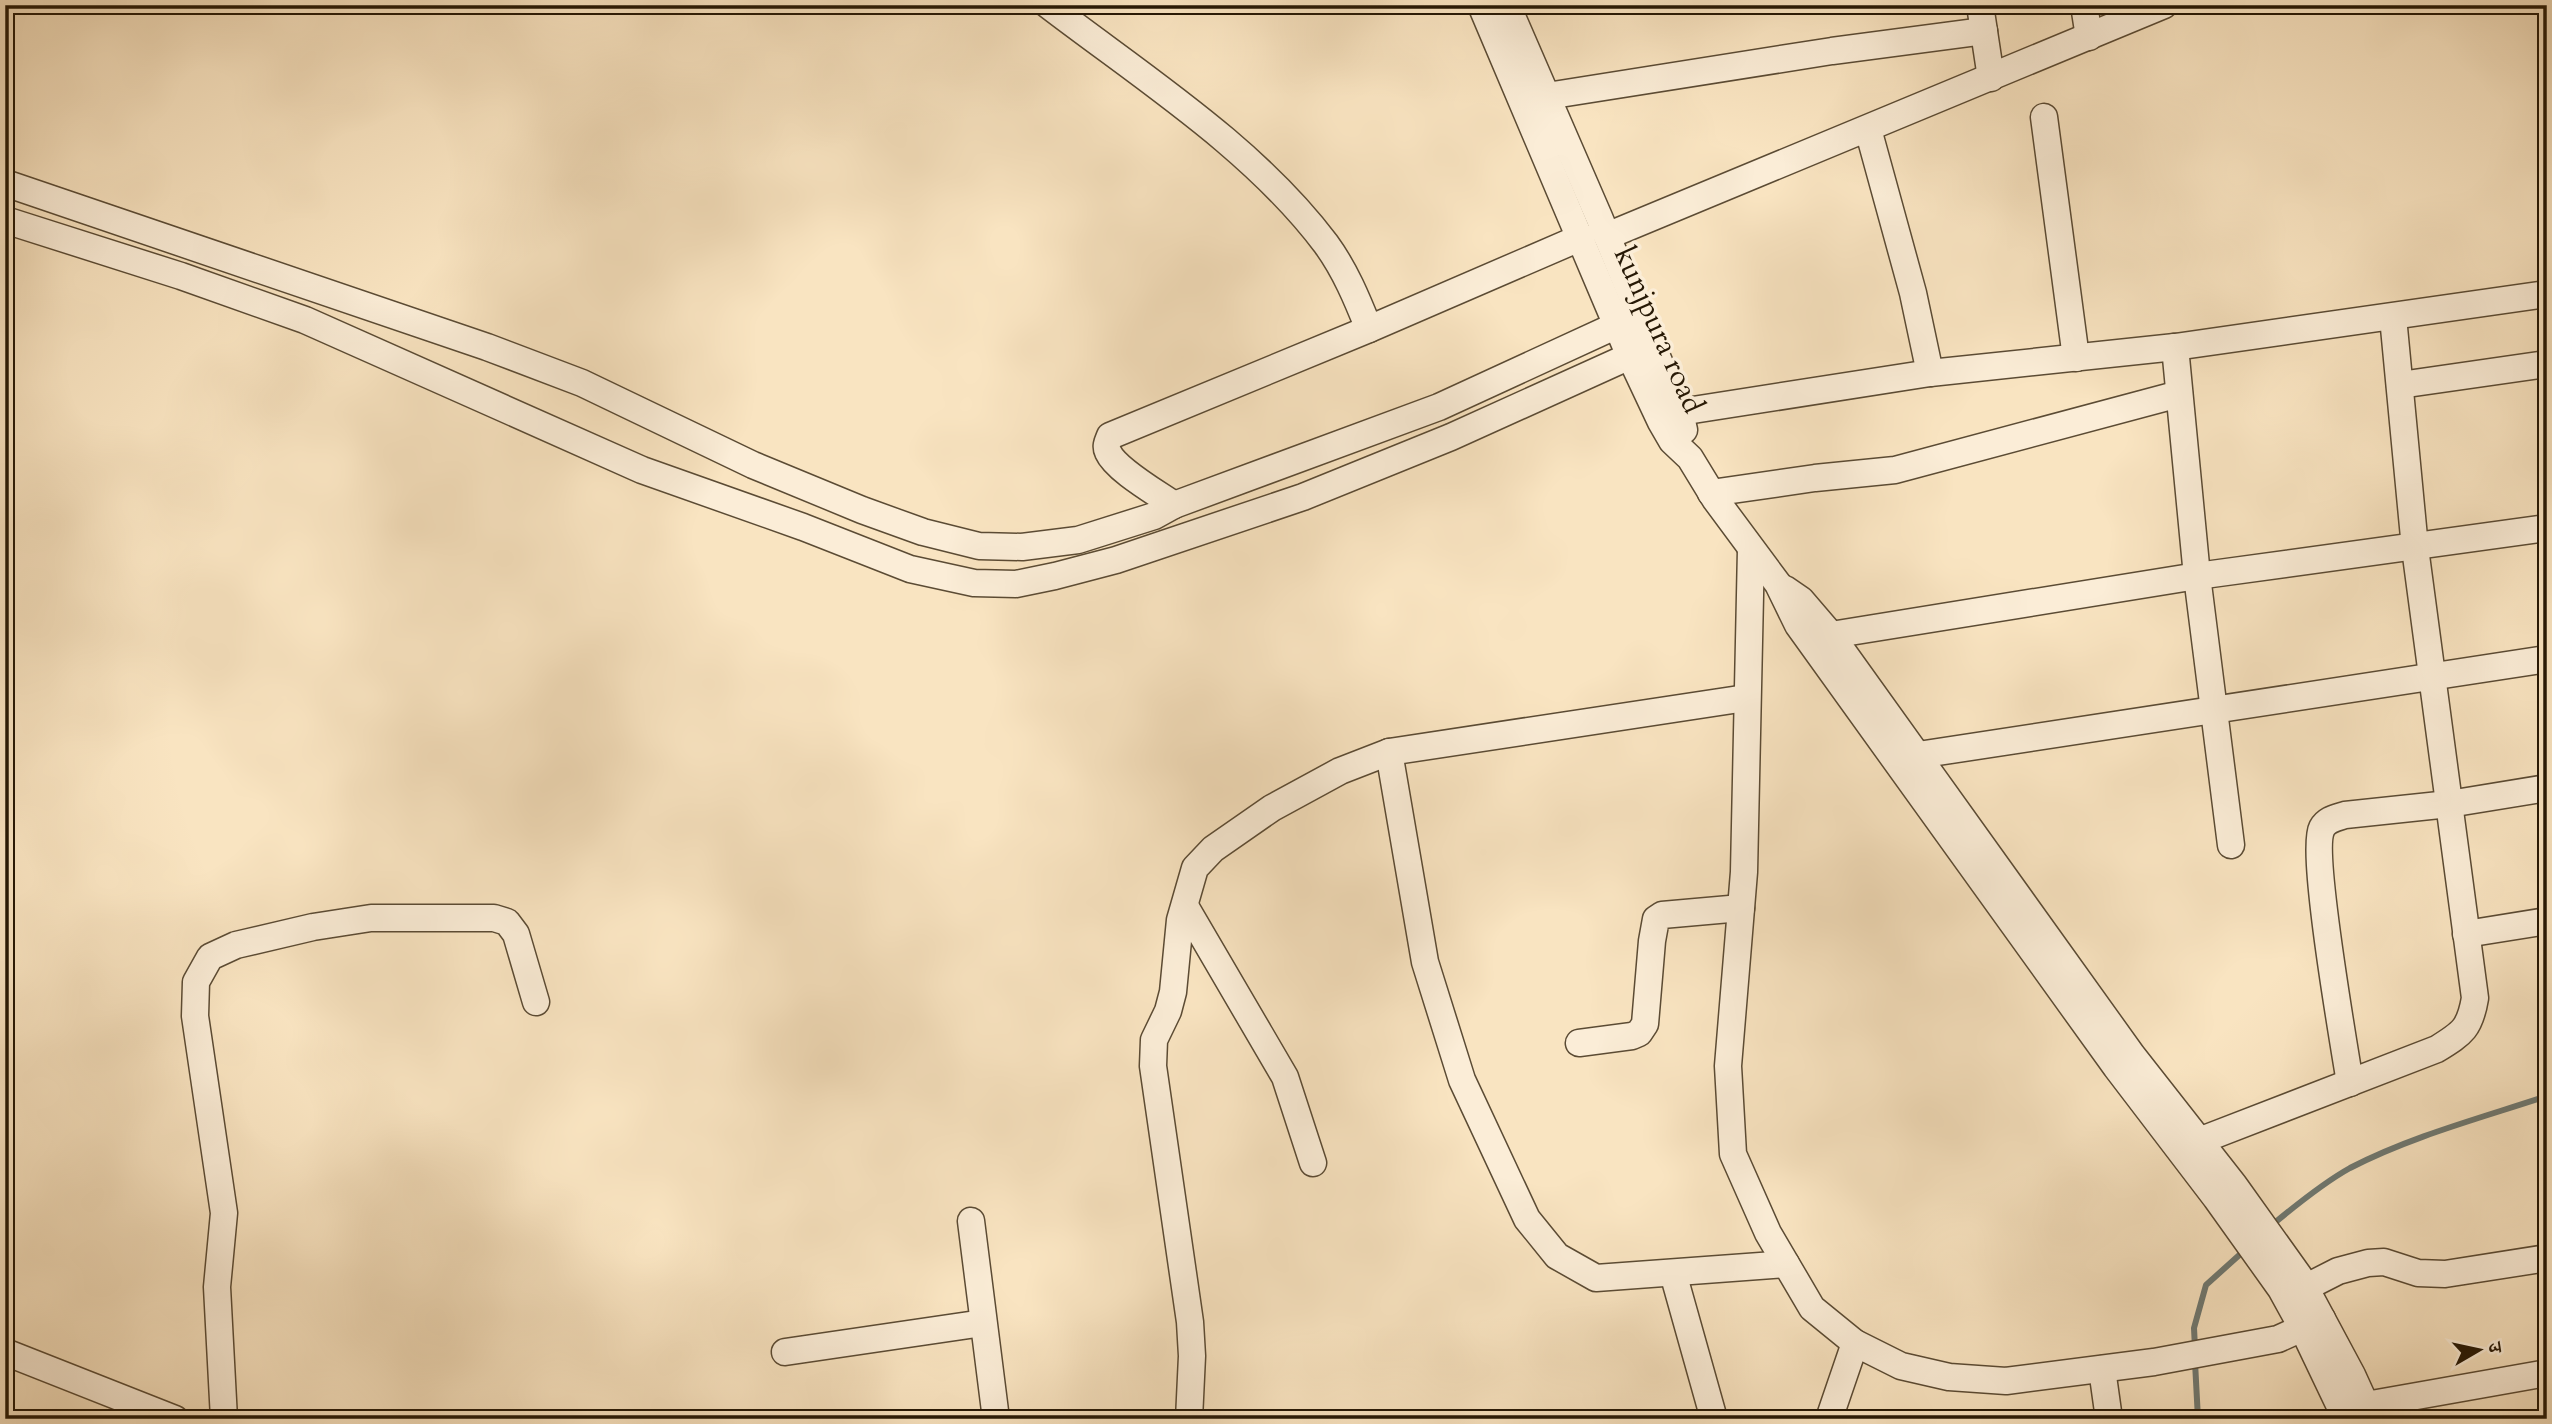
<svg xmlns="http://www.w3.org/2000/svg" width="2552" height="1424" font-family="Cardo,'Noto Serif Devanagari',serif">
<rect width="100%" height="100%" fill="#f9e4c1"/>
<filter id="stains"><feTurbulence type="fractalNoise" baseFrequency=".00286" numOctaves="4"/><feColorMatrix values="0 0 0 0 .2 0 0 0 0 .09 0 0 0 0 .02 0 0 0 .5 -.17"/></filter>
<radialGradient id="worn" r=".72"><stop offset=".6" stop-color="#630" stop-opacity="0"/><stop offset="1" stop-color="#630" stop-opacity=".3"/></radialGradient>
<g fill="none" stroke-linecap="round" stroke-linejoin="round">
<g stroke="#707a73" stroke-width="6">
<path d="M2272 1225C2296 1205 2323 1183 2350 1168 2412 1136 2481 1118 2547 1096"/>
<path d="M2195 1348 2194 1328 2206 1285 2246 1249"/>
<path d="M2195 1362 2198 1419"/>
</g>
<defs>
<g id="minor">
<path d="M1048 5C1142 77 1254 148 1326 244 1345 270 1357 299 1369 329"/>
<path d="M1481 5 1629 354 1661 422 1672 441 1690 458 1715 499 1778 584 1798 625 2116 1067 2216 1198 2281 1289 2303 1329 2346 1419"/>
<path d="M1507 5 1599 217 1680 412 1684 430"/>
<path d="M1980 5 1991 78"/>
<path d="M2084 5 2089 37"/>
<path d="M1547 96 1832 51 1984 31"/>
<path d="M2044 117 2076 358"/>
<path d="M1868 129 1913 293 1930 373"/>
<path d="M5 183 487 347 582 383 753 465 862 510 923 532 979 546 1022 547 1078 540 1154 516 1174 505 1439 407 1639 315"/>
<path d="M5 220 181 276 305 320 642 470 803 527 910 569 974 583 1016 584 1055 576 1116 560 1303 497 1451 437 1630 356 1651 345"/>
<path d="M1607 236 2164 5"/>
<path d="M2175 347 2197 576 2231 845"/>
<path d="M2400 385 2547 364"/>
<path d="M1680 412 1930 373 2175 347 2547 294"/>
<path d="M1711 493 1815 478 1895 470 2179 394"/>
<path d="M1174 505C1157 493 1116 470 1108 452 1105 446 1108 441 1110 436L1369 329 1582 237"/>
<path d="M1751 549 1744 872 1728 1066 1733 1154 1768 1233 1812 1308 1855 1343 1901 1366 1949 1377 2006 1381 2154 1362 2278 1339 2322 1319"/>
<path d="M1785 589 1801 600 1831 635 2132 1055 2234 1185 2299 1276 2352 1375 2372 1419"/>
<path d="M1831 635 2197 576 2547 528"/>
<path d="M1389 752 1425 962 1462 1080 1527 1219 1557 1256 1596 1278 1786 1264"/>
<path d="M1918 755 2547 659"/>
<path d="M1185 906 1285 1077 1313 1163"/>
<path d="M2466 934 2547 921"/>
<path d="M1579 1043 1632 1036 1639 1033 1645 1024 1652 941 1656 919 1662 915 1741 908"/>
<path d="M2350 1083C2344 1045 2310 851 2322 828 2327 819 2336 818 2345 815L2449 804 2547 788"/>
<path d="M2199 1141 2437 1049C2463 1033 2470 1028 2475 998L2415 548 2393 317"/>
<path d="M971 1221 996 1419"/>
<path d="M1673 1273 1714 1419"/>
<path d="M2289 1296 2338 1271 2368 1263 2384 1262 2418 1273 2445 1274 2547 1258"/>
<path d="M5 1352 175 1419"/>
<path d="M785 1352 983 1323"/>
<path d="M2102 1369 2109 1419"/>
<path d="M2366 1405 2547 1373"/>
<path d="M224 1419 217 1287 224 1213 195 1016 196 982 210 957 236 945 313 927 371 918H494L507 922 516 934 536 1002"/>
<path d="M1189 1419 1192 1356 1190 1322 1153 1066 1154 1040 1168 1011 1173 992 1180 920 1195 868 1213 849 1272 808 1340 771 1389 752 1746 698"/>
<path d="M1829 1419 1855 1343"/>
</g>
</defs>
<use href="#minor" stroke="#5b4b34" stroke-width="29"/>
<use href="#minor" stroke="#fbedd7" stroke-width="26"/>
</g>
<g text-anchor="middle" dominant-baseline="central" stroke-width="7" stroke-linejoin="round" paint-order="stroke">
<g font-size="30" fill="#261805" stroke="#fbedd7">
<text transform="translate(1659 330) rotate(66)">kunjpura road</text>
</g>
</g>
<rect width="2552" height="1424" fill="none" stroke="#f9e4c1" stroke-width="28"/>
<rect x="7" y="7" width="2538" height="1410" fill="none" stroke="#261805" stroke-width="3.5"/>
<rect x="14" y="14" width="2524" height="1396" fill="none" stroke="#261805" stroke-width="2"/>
<g transform="translate(2479 1350) rotate(81)" stroke="#fbedd7" stroke-width="5" paint-order="stroke">
<path d="M0-5L12 26L0 18L-12 26Z" fill="#261805"/>
<text y="-10" font-size="19" font-weight="bold" text-anchor="middle" fill="#261805">उ</text>
</g>
<rect width="100%" height="100%" filter="url(#stains)"/>
<rect width="100%" height="100%" fill="url(#worn)"/>
</svg>
